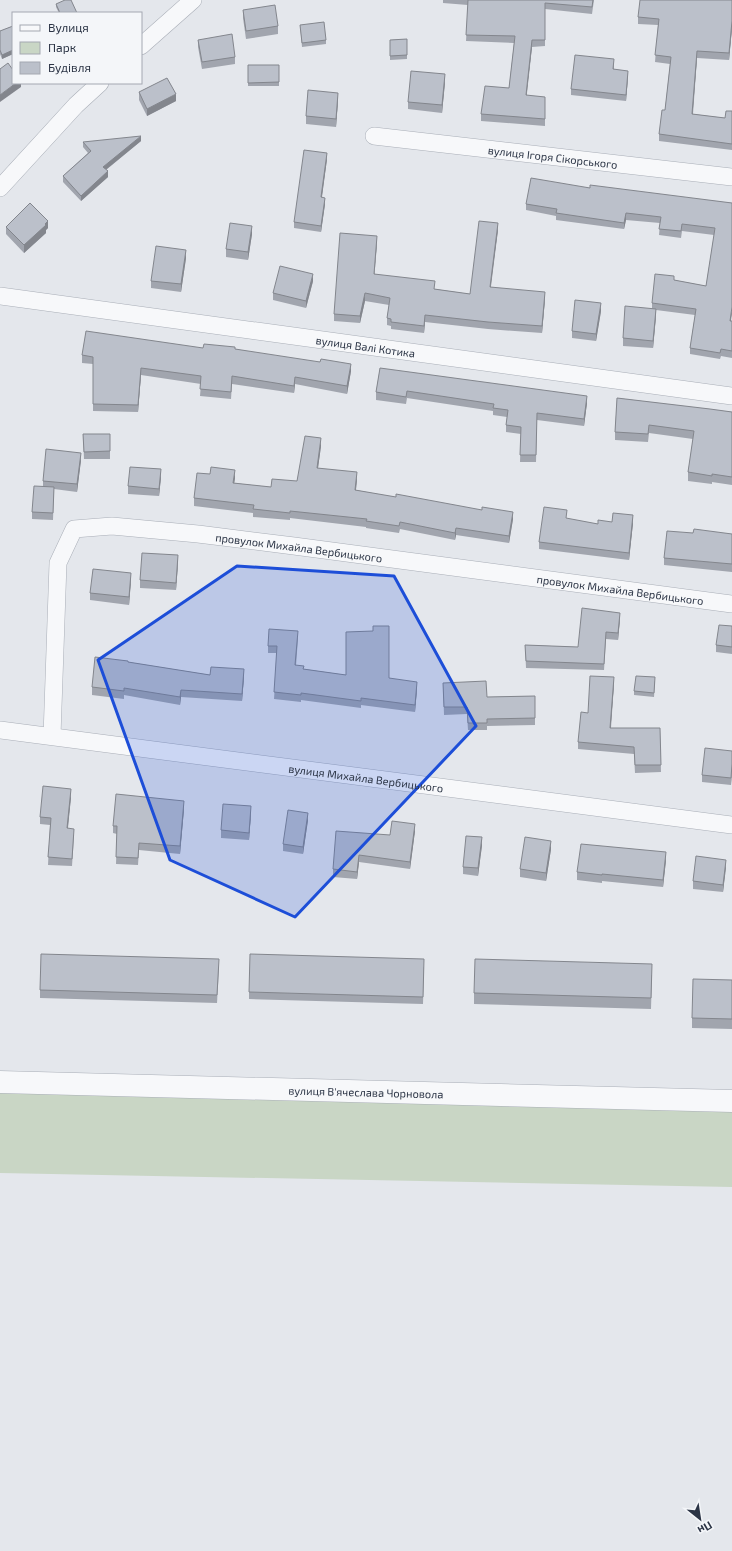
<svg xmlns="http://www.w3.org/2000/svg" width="732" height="1551" font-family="'Exo 2',sans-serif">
<rect width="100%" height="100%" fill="#e4e7ec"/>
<path fill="#c9d6c5" d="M0 1082 732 1101V1187L0 1173Z"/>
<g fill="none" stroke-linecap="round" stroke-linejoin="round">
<defs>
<g id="minor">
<path d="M141 46 193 0"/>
<path id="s1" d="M374 136 732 177"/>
<path d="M0 188 76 105 100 83"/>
<path id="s2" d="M0 296 732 396"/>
<path id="s3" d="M0 730 732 825"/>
<path id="s4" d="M52 736 58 563 74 529 112 526 198 534 294 546 732 604"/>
</g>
<g id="tertiary">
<path id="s5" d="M0 1082 732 1101"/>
</g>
</defs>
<use href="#minor" stroke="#a9aeb7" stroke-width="18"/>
<use href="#tertiary" stroke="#a9aeb7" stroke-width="23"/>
<use href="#minor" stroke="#f7f8fa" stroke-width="17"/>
<use href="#tertiary" stroke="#f7f8fa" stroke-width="22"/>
</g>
<g fill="#a1a5ae">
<path d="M443 0H594L592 14 545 9V46L532 47 526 96 545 97V126L481 121V114L509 88 514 43 466 41 468 5 443 3Z"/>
<path d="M732 0V28L729 60 697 58 693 114 725 118 732 111V150L659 141V134L665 110 670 64 655 62 658 25 638 24V17Z"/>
<path d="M56 4 77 13H59L56 7Z"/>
<path d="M243 10 278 26V34L246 39 243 18Z"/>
<path d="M300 25 326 40V44L302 47Z"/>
<path d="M13 26V54L2 59 0 54V31Z"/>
<path d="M407 39V59L390 60V40Z"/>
<path d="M198 40 235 57V64L202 69 198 47Z"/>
<rect x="248" y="65" width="31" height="21"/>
<path d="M614 65V69L628 77 626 101 571 95V89Z"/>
<path d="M445 82 442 113 408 109V102Z"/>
<path d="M139 92 176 101 147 116 139 100Z"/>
<path d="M338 101 336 127 306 124V116Z"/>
<path d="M141 141 106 170 108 177 81 201 63 182V176L88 153 83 147V142Z"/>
<path d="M327 159 322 197 325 204 321 232 294 228V222Z"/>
<path d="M590 188 732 203 731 321H732V358L721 356 720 359 690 354V348L695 315 656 310V316L653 348 623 346V338L652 309V303L674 280 706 286 714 235 682 231 681 238 659 235 660 223 626 220 624 229 556 220V216L526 210V204Z"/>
<path d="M6 227 48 228 46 230V233L24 253 6 234Z"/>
<path d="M498 230 490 287 545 299 542 333 488 329 425 322 424 333 391 329V326L387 325V318L389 305 365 301 360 323 334 321V314L377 243 374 274 435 289 470 294Z"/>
<path d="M252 234 248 260 226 257V249Z"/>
<path d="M186 258 181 292 151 288V281Z"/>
<path d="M313 281 306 308 273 300V293Z"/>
<path d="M601 311 596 341 572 338V331Z"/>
<path d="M203 348 235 349 351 371 347 394 295 384 294 393 232 384 231 399 200 396 201 384 141 375 138 412 93 411V364L82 363V355Z"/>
<path d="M380 368 587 403 584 426 537 420 536 462H520L521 434 506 432V425L507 417 493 415V411L407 398 406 404 376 400V392Z"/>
<path d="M617 398 732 412V485L712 482V484L688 481V472L693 439 649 433 648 442 615 440V432Z"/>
<path d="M83 434H110V459H84Z"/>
<path d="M321 446 318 468 357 479 356 490 513 519 509 543 456 535 455 540 400 529 399 533 366 528V527L290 518V520L253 517V513L194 506V498L210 474 235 478 234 483 271 487 297 481Z"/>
<path d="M81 460 77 492 54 489 53 520 32 519V512L43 486V481Z"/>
<path d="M161 477 159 496 128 494V486Z"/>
<path d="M567 519 598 524 612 522 633 523 629 560 539 549V542Z"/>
<path d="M693 533 732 534V572L664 565V558Z"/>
<path d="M178 563 176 590 140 588V580Z"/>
<path d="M131 580 129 605 90 600V593Z"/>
<path d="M620 619 618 640 606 639 604 670 526 668 525 645 578 647Z"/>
<path d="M732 626V654L716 652V645Z"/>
<path d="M298 638 296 666 304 669 346 675 389 678 417 689 415 712 361 705V708L301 700V702L274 699 277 653H268V646Z"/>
<path d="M128 662 210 675 244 677 242 701 181 697 180 705 124 695V699L92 695V687Z"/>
<path d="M655 681 654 697 634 695V691Z"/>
<path d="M443 683 487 697 535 696V725L487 726V730H468L467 714 444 715Z"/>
<path d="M614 684 611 728H660L661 772 635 773 634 754 578 749V742L588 713Z"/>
<path d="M732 751 731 785 702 782V775Z"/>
<path d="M71 797 68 828 74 836 72 866 48 865 50 825 40 824V817Z"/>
<path d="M184 809 180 854 139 850 138 865 116 864 117 834 113 833V826Z"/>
<path d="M251 814 249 840 221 838V830Z"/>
<path d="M308 820 303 854 283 851V844Z"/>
<path d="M415 831 410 869 359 862 357 879 333 877V869L390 835Z"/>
<path d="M482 845 478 876 463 874V867Z"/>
<path d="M551 849 546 881 520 877V869Z"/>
<path d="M666 860 663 887 602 881V883L577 880V872Z"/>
<path d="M726 867 723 892 693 889V881Z"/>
<path d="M219 967 217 1003 40 998V990Z"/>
<path d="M424 967 423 1004 249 999V992Z"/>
<path d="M652 975 651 1009 474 1004V993Z"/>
<path d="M732 980V1029L692 1028V1018Z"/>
</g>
<g fill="#83868d">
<path d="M732 21V28L729 60V53Z"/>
<path d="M532 40V47L526 102V95Z"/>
<path d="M13 50V54L2 59V55Z"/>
<path d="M697 51V58L692 121V114Z"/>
<path d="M628 71V77L626 101V95Z"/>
<path d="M445 74V82L442 113V105Z"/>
<path d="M16 83H21V87L0 102V95Z"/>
<path d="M338 93V101L336 127V119Z"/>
<path d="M176 94V101L147 116V109Z"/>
<path d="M141 136V141L103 172V167Z"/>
<path d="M327 153V159L321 203V197Z"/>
<path d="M108 171V177L81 201V196Z"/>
<path d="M325 198V204L321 232V226Z"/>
<path d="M626 213V220L624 229V223Z"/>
<path d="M48 221V228L46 230V233L24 253V245Z"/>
<path d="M498 223V230L490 294V287Z"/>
<path d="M252 226V234L248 260V252Z"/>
<path d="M377 236V243L374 281V274Z"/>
<path d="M186 250V258L181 292V284Z"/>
<path d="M313 274V281L306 308V301Z"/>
<path d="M545 292V299L542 333V326Z"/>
<path d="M365 293V301L360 323V316Z"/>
<path d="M601 303V311L596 341V334Z"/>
<path d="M732 307V313L730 328V321Z"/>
<path d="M656 309V316L653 348V341Z"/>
<path d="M425 315V322L424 333V326Z"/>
<path d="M351 364V371L347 394V386Z"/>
<path d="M141 368V375L138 412V405Z"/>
<path d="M295 377V384L294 393V386Z"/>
<path d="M587 396V403L584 426V419Z"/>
<path d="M321 438V446L317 475V468Z"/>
<path d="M81 453V460L77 492V484Z"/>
<path d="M161 469V477L159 496V489Z"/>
<path d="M235 470V478L233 491V483Z"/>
<path d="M357 472V479L355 498V490Z"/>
<path d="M513 512V519L509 543V536Z"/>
<path d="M633 515V523L629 560V553Z"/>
<path d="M456 528V535L455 540V533Z"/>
<path d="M178 555V563L176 590V583Z"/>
<path d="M131 573V580L129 605V597Z"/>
<path d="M620 613V619L618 640V633Z"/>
<path d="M244 669V677L242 701V694Z"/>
<path d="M614 677V684L610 736V728Z"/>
<path d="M417 682V689L415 712V705Z"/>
<path d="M181 690V697L180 705V697Z"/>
<path d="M732 764V771L731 785V778Z"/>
<path d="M71 789V797L67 835V828Z"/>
<path d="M184 801V809L180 854V846Z"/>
<path d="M251 806V814L249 840V833Z"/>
<path d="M308 813V820L303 854V847Z"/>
<path d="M415 824V831L410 869V862Z"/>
<path d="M482 837V845L478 876V868Z"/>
<path d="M551 841V849L546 881V873Z"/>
<path d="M666 852V860L663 887V880Z"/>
<path d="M359 855V862L357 879V872Z"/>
<path d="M726 860V867L723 892V885Z"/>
</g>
<g fill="#bbc0ca" stroke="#83868d">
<path d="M65 0H71L77 13H60L56 4Z"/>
<path d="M468 0H593L592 7 545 3V40H532L526 95 545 97V119L481 114 485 86 509 88 515 36 466 35Z"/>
<path d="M640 0H732V21L729 53 697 51 692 114 725 118 726 111H732V144L659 134 662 110H665L671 57 655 55 659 19 638 17Z"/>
<path d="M275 5 278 26 246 31 243 10Z"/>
<path d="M324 22 326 40 302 43 300 25Z"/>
<path d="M13 26V50L2 55 0 50V31Z"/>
<path d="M232 34 235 57 202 62 198 40Z"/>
<path d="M407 39V55L390 56V40Z"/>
<path d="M575 55 614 59 613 69 628 71 626 95 571 89Z"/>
<path d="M8 63 13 70V83H16L0 95V69Z"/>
<path d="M248 65H279V82L248 83Z"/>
<path d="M411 71 445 74 442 105 408 102Z"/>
<path d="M167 78 176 94 147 109 139 92Z"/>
<path d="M308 90 338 93 336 119 306 116Z"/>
<path d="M141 136 103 167 108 171 81 196 63 176 91 151 83 142Z"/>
<path d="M304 150 327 153 321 197 325 198 321 226 294 222Z"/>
<path d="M531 178 590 188V185L732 203V307L730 321H732V351L721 349 720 353 690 348 696 309 652 303 655 274 674 276V280L706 286 715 228 682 224 681 231 659 229 661 217 626 213 624 223 556 213 557 209 526 204Z"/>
<path d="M30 203 48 221 45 224 46 225 24 245 6 227Z"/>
<path d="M479 221 498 223 490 287 545 292 542 326 488 322 425 315 424 326 391 322V319L387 318 390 298 365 293 360 316 334 314 340 233 377 236 374 274 435 281 434 289 470 294Z"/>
<path d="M230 223 252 226 248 252 226 249Z"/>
<path d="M156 246 186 250 181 284 151 281Z"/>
<path d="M280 266 313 274 306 301 273 293Z"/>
<path d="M575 300 601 303 596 334 572 331Z"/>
<path d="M625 306 656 309 653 341 623 338Z"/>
<path d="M86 331 203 348 204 344 235 347V349L320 362 321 359 351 364 347 386 295 377 294 386 232 376 231 392 200 389 201 376 141 368 138 405 93 404V357L82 355Z"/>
<path d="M380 368 587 396 584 419 537 413 536 455H520L521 427 506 425 508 410 493 408 494 404 407 391 406 397 376 392Z"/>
<path d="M617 398 710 409 732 412V477L712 474V476L688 472 694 431 649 425 648 434 615 432Z"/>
<path d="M83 434H110V451L84 452Z"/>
<path d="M305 436 321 438 317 468 357 472 355 490 396 497V494L482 510V507L513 512 509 536 456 528 455 533 400 522 399 526 366 521 367 519 290 511V513L253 509 254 505 194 498 197 473 210 474 211 467 235 470 233 483 271 487 272 479 297 481Z"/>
<path d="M46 449 81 453 77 484 43 481Z"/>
<path d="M130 467 161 469 159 489 128 486Z"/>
<path d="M34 486 54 487 53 513 32 512Z"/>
<path d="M544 507 567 510 566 518 598 524V520L612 522 613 513 633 515 629 553 539 542Z"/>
<path d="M694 529 732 534V564L664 558 667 531 693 533Z"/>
<path d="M142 553 178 555 176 583 140 580Z"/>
<path d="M93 569 131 573 129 597 90 593Z"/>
<path d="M582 608 620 613 618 633 606 632 604 664 526 661 525 645 578 647Z"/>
<path d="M719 625 732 626V647L716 645Z"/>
<path d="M373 626H389V678L417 682 415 705 361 698V701L301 693V695L274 692 277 646H268L269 629 298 631 295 665 304 666 303 669 346 675V632L373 631Z"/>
<path d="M95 657 128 661V662L210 675 211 667 244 669 242 694 181 690 180 697 124 688V691L92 687Z"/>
<path d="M590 676 614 677 610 728H660L661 765H635L634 747 578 742 581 712 588 713Z"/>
<path d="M636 676 655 677 654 693 634 691Z"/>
<path d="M486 681 487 697 535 696V718L487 719V723H468L467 707H444L443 683Z"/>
<path d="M705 748 732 751V764L731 778 702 775Z"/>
<path d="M43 786 71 789 67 828 74 829 72 859 48 857 51 818 40 817Z"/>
<path d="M116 794 184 801 180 846 139 843 138 858 116 857 117 826H113Z"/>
<path d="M223 804 251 806 249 833 221 830Z"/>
<path d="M288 810 308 813 303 847 283 844Z"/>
<path d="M392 821 415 824 410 862 359 855 357 872 333 869 336 831 390 835Z"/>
<path d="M466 836 482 837 478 868 463 867Z"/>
<path d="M525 837 551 841 546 873 520 869Z"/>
<path d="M581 844 666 852 663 880 602 874V875L577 872Z"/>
<path d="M696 856 726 860 723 885 693 881Z"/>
<path d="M41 954 219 959 217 995 40 990Z"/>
<path d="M250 954 424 959 423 997 249 992Z"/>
<path d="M475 959 652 964 651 998 474 993Z"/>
<path d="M693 979 732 980V1019L692 1018Z"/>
</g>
<path fill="#1d4ed8" fill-opacity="0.2" stroke="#1d4ed8" stroke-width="3" stroke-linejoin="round" d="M237 566 394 576 476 726 295 917 170 860 98 660Z"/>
<g text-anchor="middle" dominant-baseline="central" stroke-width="3" stroke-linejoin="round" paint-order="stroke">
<g font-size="11" fill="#2b3445" stroke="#f4f6f9">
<text stroke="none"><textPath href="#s1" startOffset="180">вулиця Ігоря Сікорського</textPath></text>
<text stroke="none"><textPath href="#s2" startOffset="369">вулиця Валі Котика</textPath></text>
<text stroke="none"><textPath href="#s4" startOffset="437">провулок Михайла Вербицького</textPath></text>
<text stroke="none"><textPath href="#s4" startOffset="761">провулок Михайла Вербицького</textPath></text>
<text stroke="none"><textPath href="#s3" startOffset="369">вулиця Михайла Вербицького</textPath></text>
<text stroke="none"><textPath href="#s5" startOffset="366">вулиця В'ячеслава Чорновола</textPath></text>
</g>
</g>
<rect x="12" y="12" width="130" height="72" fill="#f4f6f9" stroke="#a4a8b1"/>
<rect x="20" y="25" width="20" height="6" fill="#f7f8fa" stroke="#a4a8b1"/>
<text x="48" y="32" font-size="12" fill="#2b3445">Вулиця</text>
<rect x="20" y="42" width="20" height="12" fill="#c9d6c5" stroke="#a4a8b1"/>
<text x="48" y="52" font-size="12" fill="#2b3445">Парк</text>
<rect x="20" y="62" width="20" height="12" fill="#bbc0ca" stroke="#a4a8b1"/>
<text x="48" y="72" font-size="12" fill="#2b3445">Будівля</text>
<g transform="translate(700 1519) rotate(150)" stroke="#f4f6f9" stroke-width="3" paint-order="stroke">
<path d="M0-3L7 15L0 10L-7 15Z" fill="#2b3445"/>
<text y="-6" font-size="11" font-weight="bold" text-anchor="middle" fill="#2b3445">Пн</text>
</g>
</svg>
